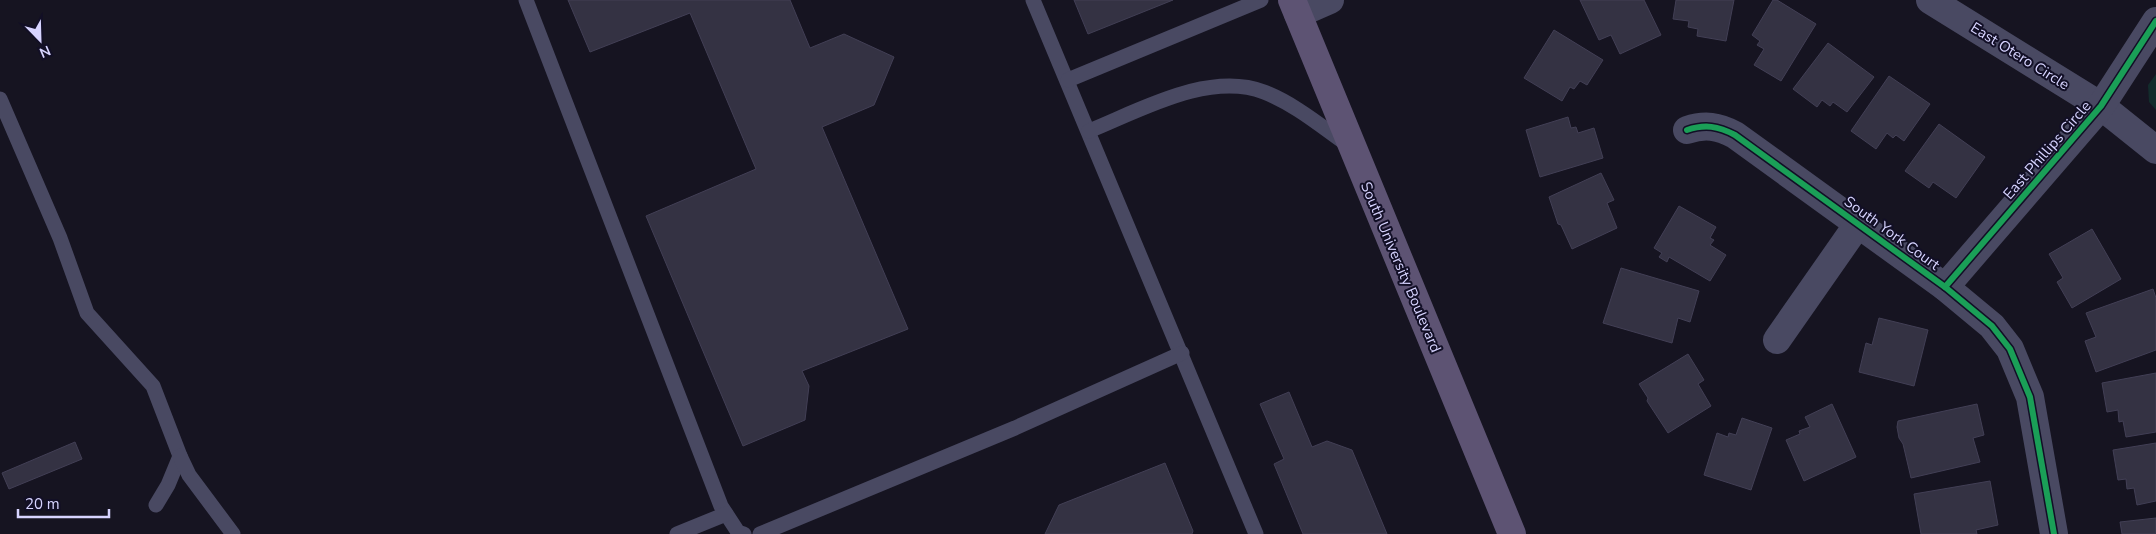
<svg xmlns="http://www.w3.org/2000/svg" width="2156" height="534" font-family="'Nunito Sans',sans-serif">
<rect width="100%" height="100%" fill="#161421"/>
<path fill="#132c2c" d="M2156 74V110L2149 102 2148 85Z"/>
<g fill="#343243" stroke="#423f55">
<path d="M568 0H790L810 48 844 34 894 57 874 105 822 127 908 329 802 371 809 386 805 420 743 446 646 216 756 169 690 13 590 52Z"/>
<path d="M1074 0H1173L1088 34Z"/>
<path d="M1580 0H1644L1661 35 1620 54 1611 35 1599 40Z"/>
<path d="M1676 0H1734L1726 41 1697 36 1698 29 1688 27 1689 21 1673 19Z"/>
<path d="M1773 0H1777L1816 24 1781 81 1754 65 1764 49 1757 45 1760 41 1752 35Z"/>
<path d="M1554 30 1603 60 1587 85 1580 81 1574 89 1570 87 1562 101 1524 78Z"/>
<path d="M1828 43 1874 77 1847 112 1833 102 1830 106 1822 100 1817 107 1793 89Z"/>
<path d="M1889 76 1930 104 1904 141 1896 135 1893 138 1887 133 1876 149 1851 131Z"/>
<path d="M1568 117 1571 128 1576 127 1578 133 1594 128 1603 158 1540 177 1526 130Z"/>
<path d="M1939 124 1985 157 1956 198 1933 182 1929 188 1905 171Z"/>
<path d="M1601 173 1614 200 1607 203 1617 228 1572 249 1561 225 1558 224 1549 197Z"/>
<path d="M1679 206 1716 227 1710 238 1714 240 1710 245 1726 255 1710 281 1669 257 1667 262 1659 257 1662 253 1654 248Z"/>
<path d="M2092 229 2121 279 2072 308 2057 282 2063 278 2049 254Z"/>
<path d="M1621 268 1699 291 1690 322 1678 318 1672 343 1603 323Z"/>
<path d="M2153 289 2156 298V350L2096 372 2085 341 2096 337 2086 313Z"/>
<path d="M1879 318 1928 330 1914 386 1859 372 1866 343 1872 345Z"/>
<path d="M1688 354 1704 380 1698 384 1711 406 1668 433 1647 401 1648 398 1639 384Z"/>
<path d="M2156 373V432L2126 437 2123 421 2119 422 2118 410 2107 412 2102 383Z"/>
<path d="M1289 392 1312 447 1327 441 1352 450 1387 534H1303L1274 464 1284 459 1260 404Z"/>
<path d="M1832 404 1856 457 1804 481 1786 440 1800 434 1799 431 1810 427 1805 417Z"/>
<path d="M1977 404 1984 435 1973 438 1980 462 1911 478 1903 444 1899 438 1897 427 1898 421Z"/>
<path d="M1742 418 1772 428 1751 490 1704 475 1717 433 1728 437 1729 433 1736 435Z"/>
<path d="M75 442 82 459 9 489 2 473Z"/>
<path d="M2156 443V501L2137 505 2134 488 2127 489 2126 479 2118 480 2113 450Z"/>
<path d="M1165 463 1193 531 1192 534H1045L1059 505Z"/>
<path d="M1990 481 1998 525 1976 530 1977 534H1921L1914 494Z"/>
<path d="M2156 518V534H2122L2120 522Z"/>
</g>
<g fill="none" stroke-linecap="round" stroke-linejoin="round">
<g stroke="#494962" stroke-width="15">
<path d="M526 0 721 506 738 532 744 534"/>
<path d="M1033 0 1256 534"/>
<path d="M1068 80 1261 0"/>
<path d="M0 99 60 238 87 313 153 386 180 456 168 485 156 505"/>
<path d="M1089 131C1141 110 1209 71 1264 92 1295 104 1322 127 1348 145"/>
<path d="M180 456 189 475 233 534"/>
<path d="M677 534 726 514"/>
<path d="M760 534 1015 428 1182 353"/>
</g>
<g stroke="#494962" stroke-width="28">
<path d="M1930 0 2101 106 2156 150"/>
<path d="M1298 14 1330 0"/>
<path d="M1687 130C1705 124 1718 126 1735 135L1945 287 1992 326 2010 349 2030 397 2054 534"/>
<path d="M1945 287 2101 106 2156 21"/>
<path d="M1777 340 1858 224"/>
</g>
<path stroke="#5d5373" stroke-width="28" d="M1292 0 1512 534"/>
<defs>
<g id="cycleway">
<path d="M1687 130C1705 124 1718 126 1735 135L1945 287 1992 326 2010 349 2030 397 2054 534"/>
<path d="M1945 287 2101 106 2156 21"/>
</g>
</defs>
<use href="#cycleway" stroke="#120f26" stroke-width="9"/>
<use href="#cycleway" stroke="#1a9f57" stroke-width="6"/>
</g>
<g text-anchor="middle" dominant-baseline="central" stroke-width="4" stroke-linejoin="round" paint-order="stroke">
<g font-size="15" fill="#d7d4ff" stroke="#120f26">
<text transform="translate(2020 56) rotate(32)">East Otero Circle</text>
<text transform="translate(2047 150) rotate(-49)">East Phillips Circle</text>
<text transform="translate(1892 233) rotate(36)">South York Court</text>
<text transform="translate(1401 267) rotate(67)">South University Boulevard</text>
</g>
</g>
<g transform="translate(40 40) rotate(157)" stroke="#120f26" stroke-width="4" paint-order="stroke">
<path d="M0-4L9 19L0 12L-9 19Z" fill="#d7d4ff"/>
<text y="-8" font-size="14" font-weight="bold" text-anchor="middle" fill="#d7d4ff">N</text>
</g>
<path d="M18 509v8h91v-8" fill="none" stroke="#d7d4ff" stroke-width="2.5"/>
<text x="25" y="509" font-size="15" fill="#d7d4ff" stroke="#120f26" stroke-width="4" paint-order="stroke">20 m</text>
</svg>
